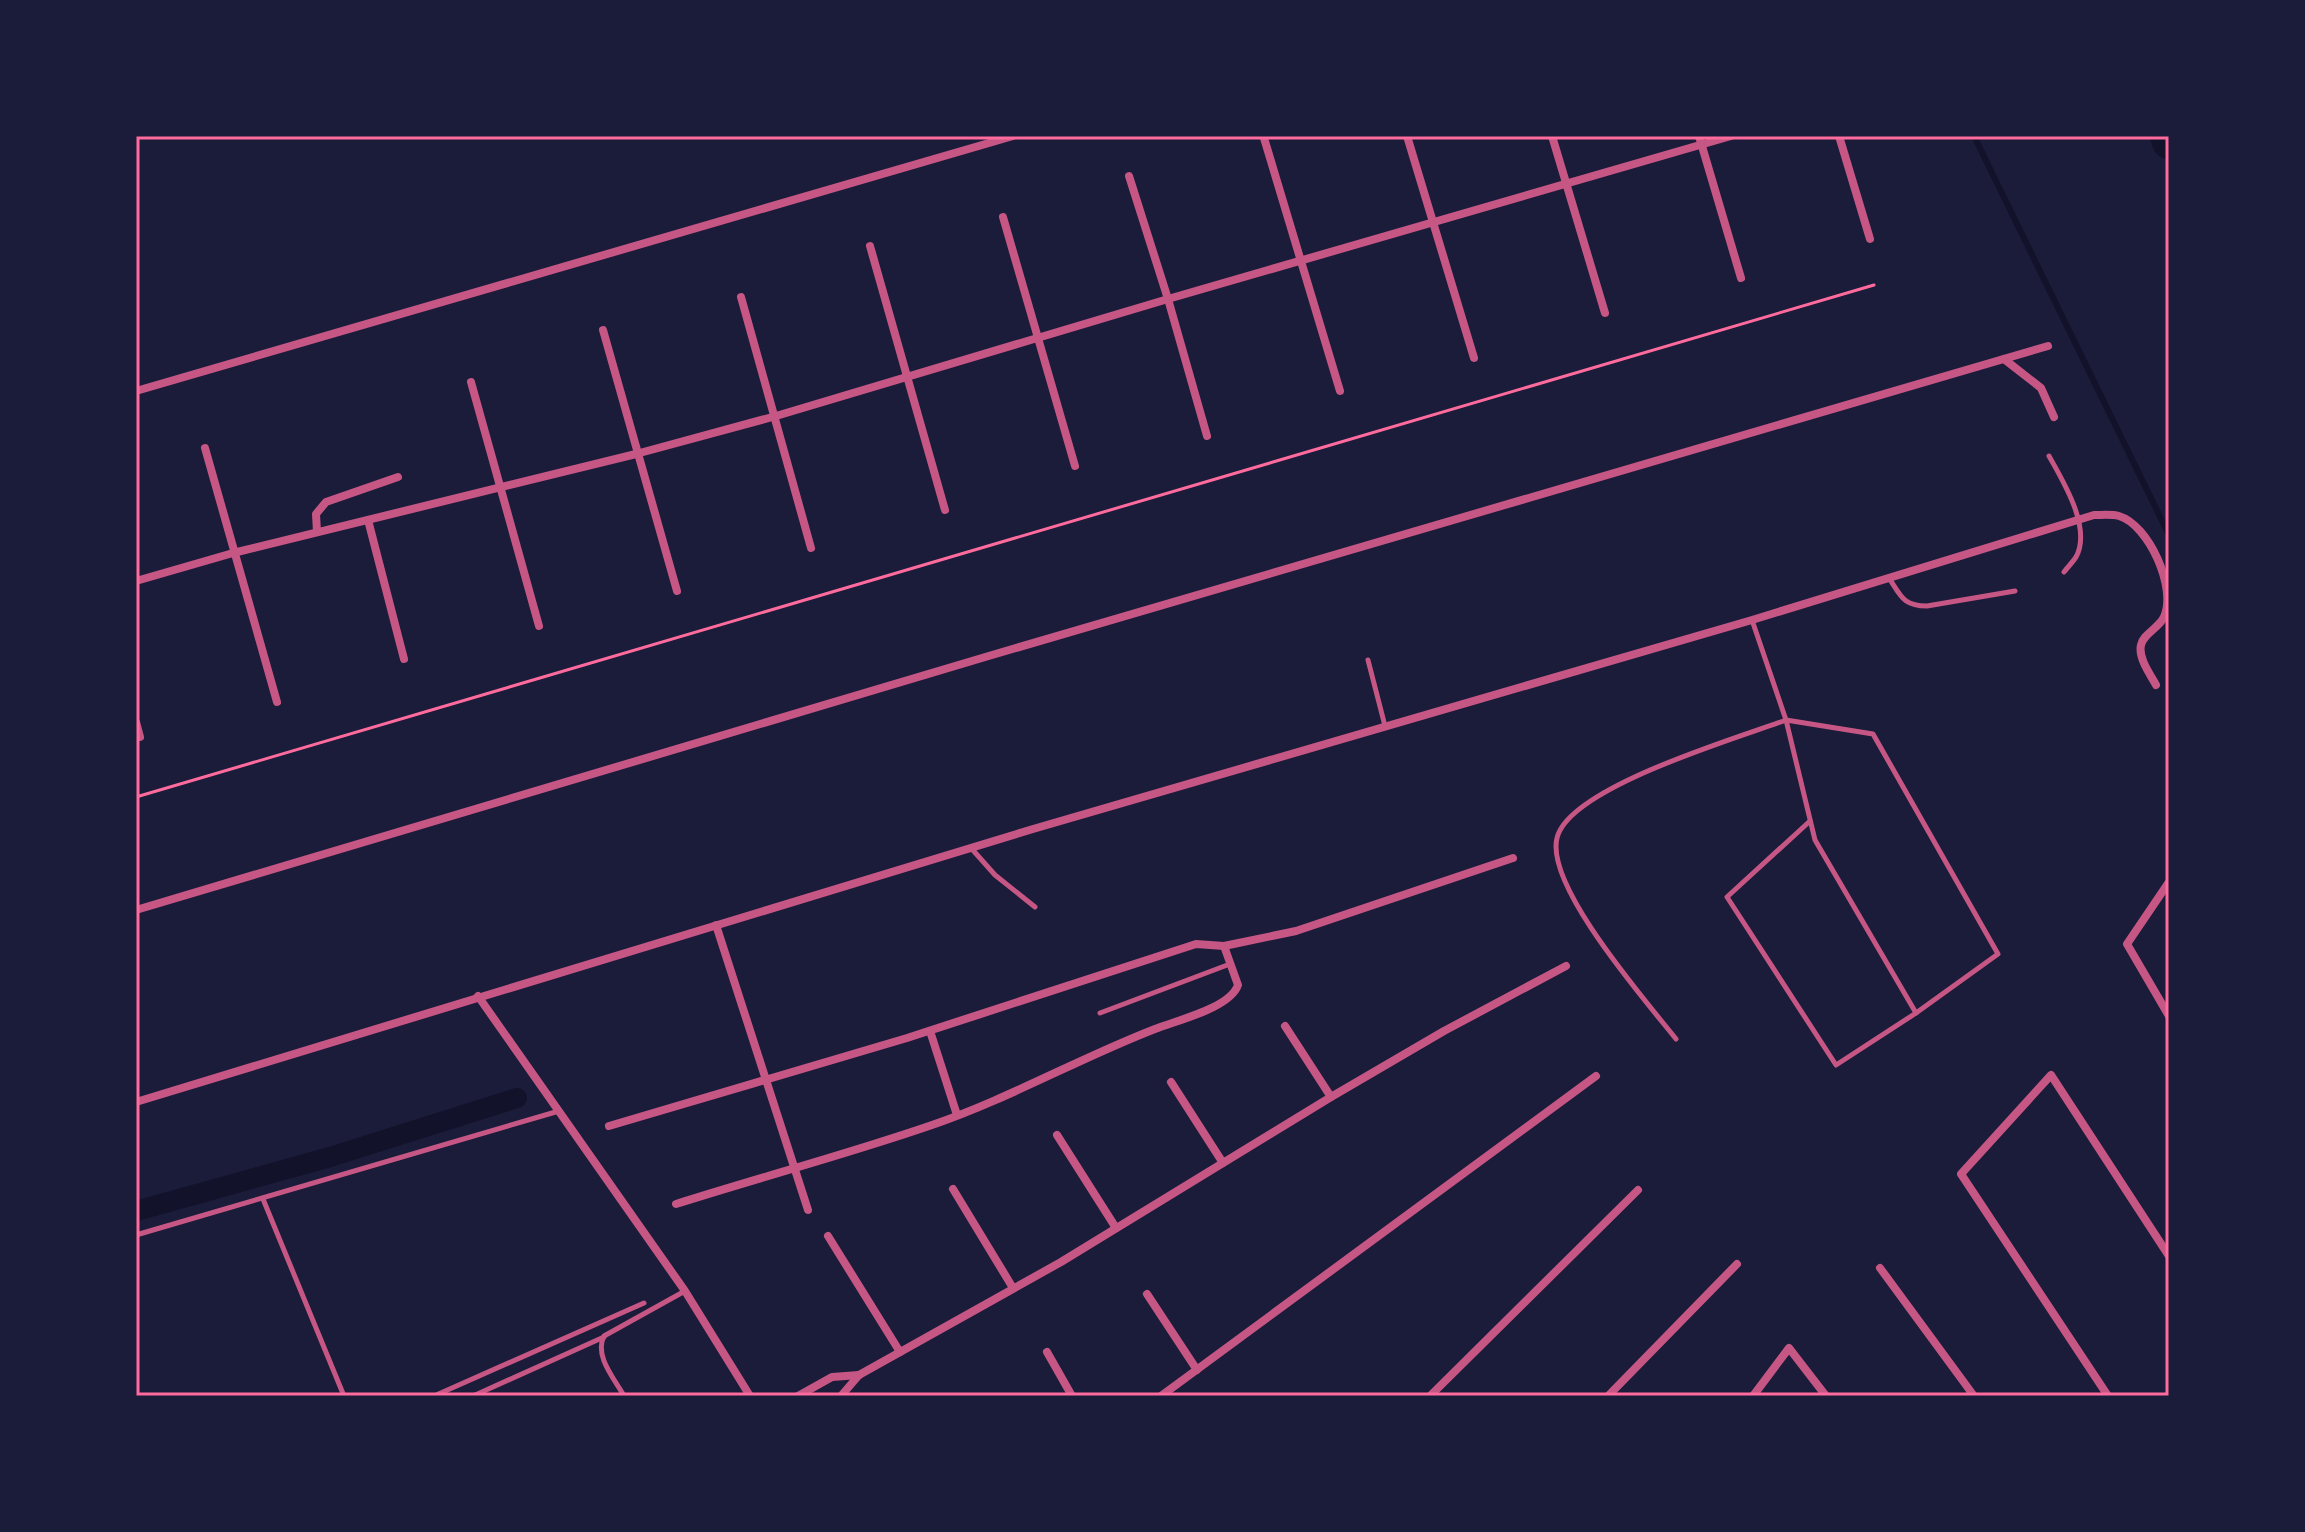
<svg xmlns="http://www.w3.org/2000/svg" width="2305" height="1532" font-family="Merriweather,serif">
<rect width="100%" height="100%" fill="#1b1b3a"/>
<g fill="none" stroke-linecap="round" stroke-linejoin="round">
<path stroke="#12122b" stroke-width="6" d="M1974 136 2169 535"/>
<path stroke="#12122b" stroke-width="20" d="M136 1211 330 1157 517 1098"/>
<path stroke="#12122b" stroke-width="34" d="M2167 136 2169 142"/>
<path stroke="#ff6b9d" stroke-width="3" d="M136 797 1874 285"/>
<g stroke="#c65784" stroke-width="5">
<path d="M2049 456C2063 481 2092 528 2076 557 2072 563 2067 568 2064 572"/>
<path d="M1889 578C1901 596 1903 606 1927 606L2015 591"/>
<path d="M1368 660 1385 726"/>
<path d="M1786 720 1873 734 1998 954 1916 1013 1815 840Z"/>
<path d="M1810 821 1727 897 1836 1065 1916 1013"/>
<path d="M971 848 995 875 1035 907"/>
<path d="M1100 1013 1230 964"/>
<path d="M1676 1039C1646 1001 1545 886 1557 838 1569 787 1738 738 1786 720L1752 620"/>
<path d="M263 1199 344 1396"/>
<path d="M136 1235 559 1111"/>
<path d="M434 1396 644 1303"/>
<path d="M473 1396 604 1337"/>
<path d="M624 1396C614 1378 594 1356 604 1336L685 1291"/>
</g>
<g stroke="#c65784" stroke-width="8">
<path d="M1407 136 1474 358"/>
<path d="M1552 136 1605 313"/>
<path d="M1699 136 1741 278"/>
<path d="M1839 136 1870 239"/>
<path d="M1264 138 1340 391"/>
<path d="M1129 176 1168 299 1207 436"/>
<path d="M1003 217 1075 466"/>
<path d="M870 246 945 510"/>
<path d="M741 297 811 548"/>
<path d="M603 330 677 591"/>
<path d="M2004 359 2041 388 2054 417"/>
<path d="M471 382 539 626"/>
<path d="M136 391 1013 136"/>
<path d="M205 448 277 702"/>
<path d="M368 520 404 659"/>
<path d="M317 532 316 514 326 502 398 477"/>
<path d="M136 581 233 553 636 454 776 416 1168 299 1731 136"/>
<path d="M136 722 140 737"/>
<path d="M2169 882 2127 944 2169 1016"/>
<path d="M136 910 992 655 2048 346"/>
<path d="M716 925 808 1210"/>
<path d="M478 996 685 1291 750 1396"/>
<path d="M1285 1026 1331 1097"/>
<path d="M930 1031 957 1115"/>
<path d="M1171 1082 1223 1163"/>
<path d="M136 1102 1033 829 1752 620 2094 515C2102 515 2112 514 2119 516 2149 525 2177 588 2164 617 2159 628 2143 634 2141 645 2138 658 2150 674 2156 685"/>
<path d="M609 1126 907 1038 1196 944 1224 946 1296 931 1513 858"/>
<path d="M1057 1135 1116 1228"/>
<path d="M953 1189 1013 1288"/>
<path d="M676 1204C761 1177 848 1154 932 1125 1008 1099 1080 1058 1155 1029 1178 1020 1230 1008 1238 985L1224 946"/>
<path d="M828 1236 900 1352"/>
<path d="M1880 1268 1974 1396"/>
<path d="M1147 1294 1197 1370"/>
<path d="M1047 1352 1072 1396"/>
<path d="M798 1396 832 1377 859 1375"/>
<path d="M841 1396 859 1375 1061 1262 1331 1097 1444 1031 1566 966"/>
<path d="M1161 1396 1596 1076"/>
<path d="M1430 1396 1638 1190"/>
<path d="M1608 1396 1737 1264"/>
<path d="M1753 1396 1789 1348 1826 1396"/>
<path d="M2108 1396 1961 1174 2051 1075 2169 1256"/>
</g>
</g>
<rect width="2305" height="1532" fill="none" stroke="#1b1b3a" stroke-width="276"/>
<rect x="138" y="138" width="2029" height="1256" fill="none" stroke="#ff6b9d" stroke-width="3"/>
</svg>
